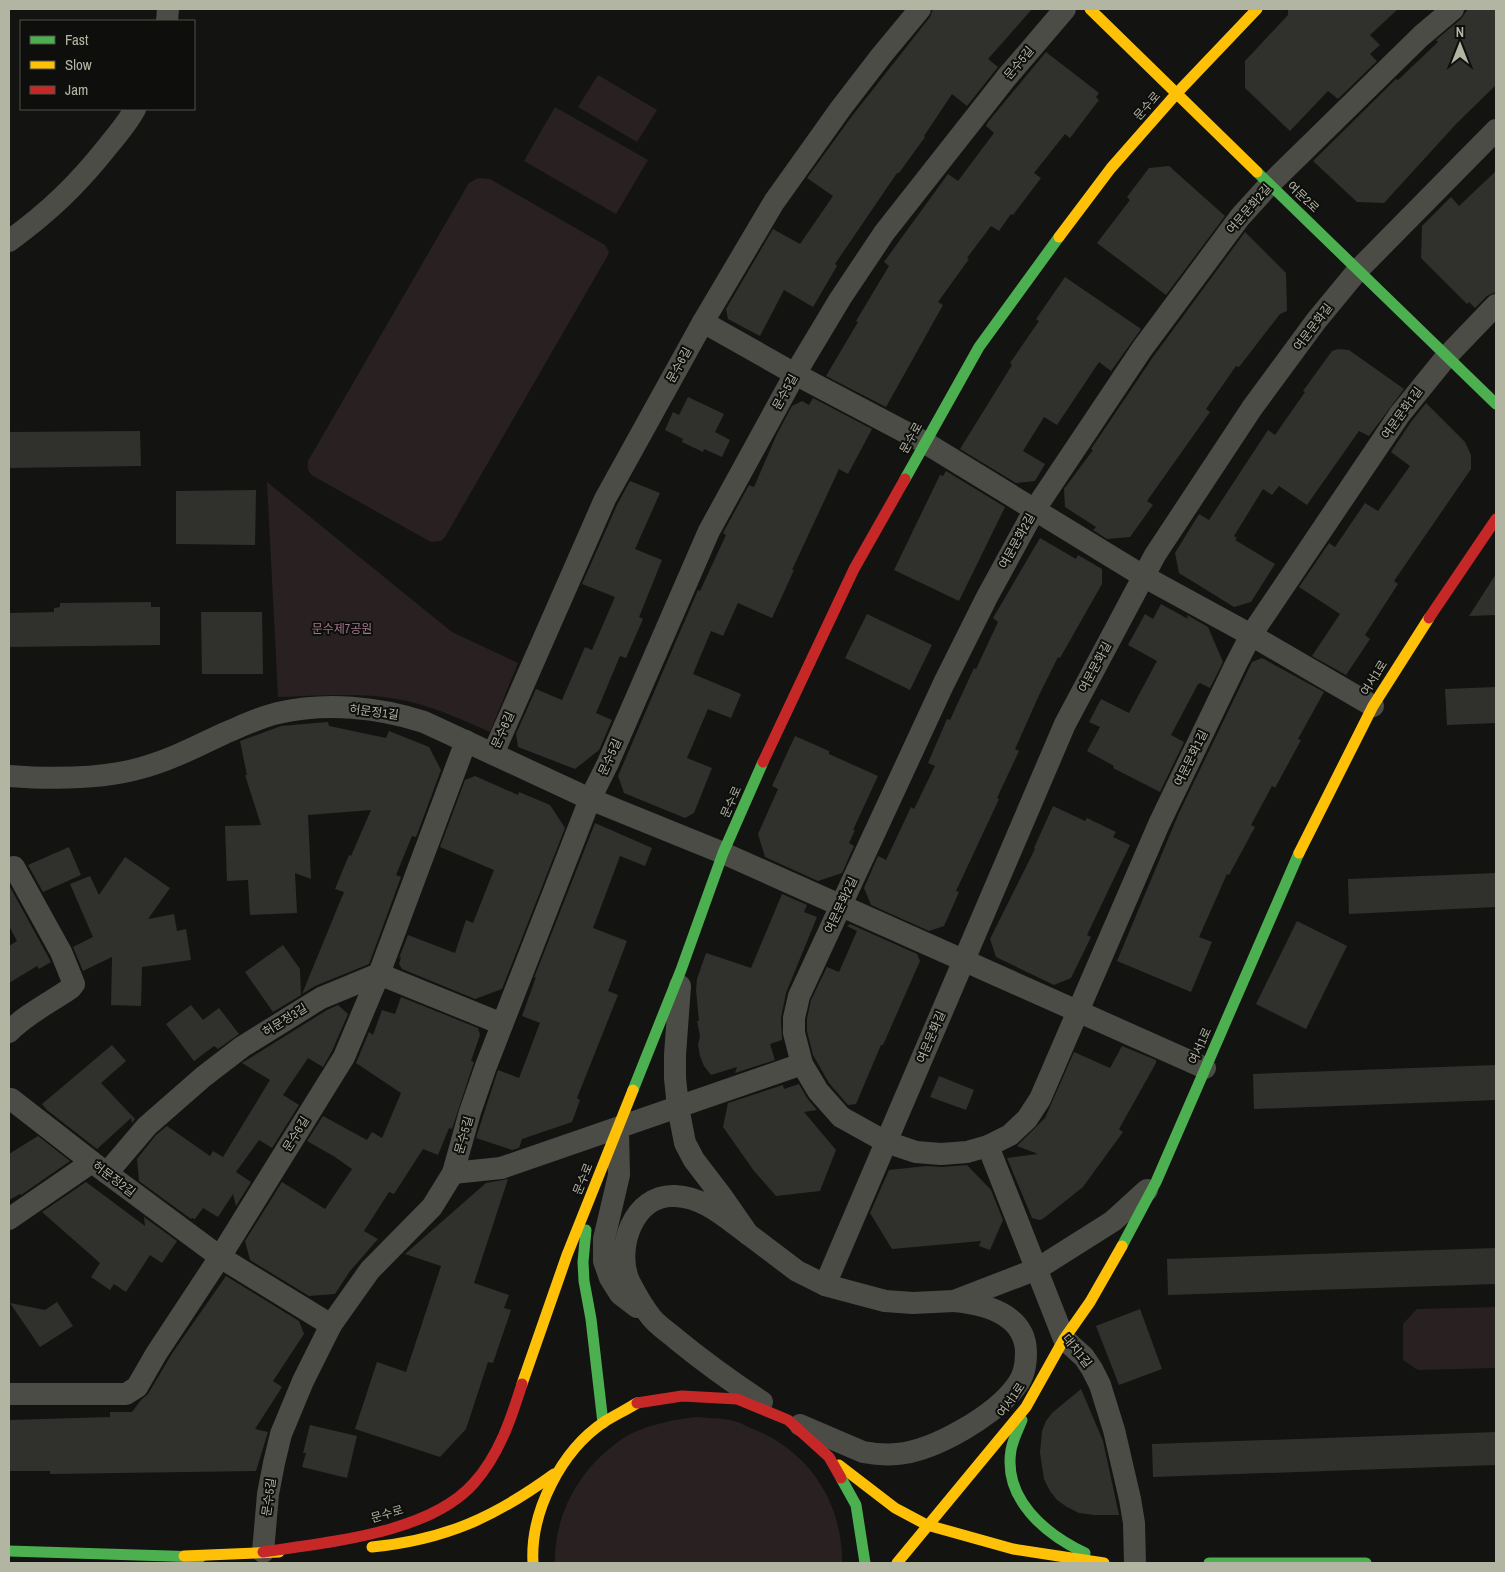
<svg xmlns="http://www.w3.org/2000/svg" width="1505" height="1572" font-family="'Archivo Narrow','Noto Sans KR',sans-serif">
<rect width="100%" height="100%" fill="#131312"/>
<g fill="#292022">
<path d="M598 75 657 110 637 142 578 107Z"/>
<path d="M555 107 648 160 616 214 524 161Z"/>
<path d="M478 178 490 179 605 245 609 252 608 255 445 537 441 541 431 542 313 476C308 472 307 468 308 461L469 183Z"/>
<path d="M267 482 452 632 518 663 490 732C460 719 429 704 396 699 358 692 317 696 278 697Z"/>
<path d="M1496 1307V1368L1418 1370 1403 1360V1324L1417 1309Z"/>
<path d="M696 1417C707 1418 719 1418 730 1420 736 1421 743 1424 748 1427 807 1448 843 1501 842 1563H555C554 1517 577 1473 614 1445 619 1441 624 1437 630 1434 653 1424 671 1420 696 1417Z"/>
</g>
<g fill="#30302d">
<path d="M933 9H1032L988 59 998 67 967 106 952 94 924 136 925 137 899 173H897L835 264 837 266 813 307 784 290 760 336 728 319 726 309 773 229 800 244 833 196 807 178 852 116 930 17Z"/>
<path d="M1288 9H1398L1370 35 1380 45 1370 54 1377 61 1338 99 1328 91 1290 131 1245 88V61L1288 15Z"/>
<path d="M1468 9H1496V85L1457 123 1384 203 1357 202 1313 161 1396 79 1398 80 1438 42 1436 40 1461 19Z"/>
<path d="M1046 52 1099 93 1096 97 1099 100 1070 138 1065 134 1034 173 1041 178 1013 215 1011 214 999 231 991 226 967 258 969 259 938 302 943 305 886 407 826 376 858 322 856 321 889 266 884 262 948 174 958 181 994 133 986 126 988 122Z"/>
<path d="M1169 166 1225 216 1166 295 1097 243 1130 200 1127 197 1149 168Z"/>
<path d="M1496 171V292L1487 296 1475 308 1469 302 1467 304 1421 258 1422 226 1451 197 1459 206Z"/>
<path d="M1245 232 1286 273 1287 311 1280 314 1239 367 1236 366 1206 409 1210 412 1147 501 1153 505 1130 537 1107 539 1093 530 1096 527 1065 507 1064 489 1093 450 1091 449 1153 357Z"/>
<path d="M1065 277 1141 329 1111 371 1099 362 1057 425 1044 417 1023 451 1045 464 1035 481 1016 483 960 449 1012 365 1010 363 1039 321 1036 319Z"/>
<path d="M1338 349 1349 350 1404 389 1369 436 1359 431 1307 505 1279 486 1272 495 1263 489 1234 536 1237 538 1235 540 1275 564 1251 602 1234 607 1179 573 1175 553 1199 514 1209 520 1268 430 1275 435 1305 392 1303 391 1332 351Z"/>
<path d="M688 397 724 414 715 432 730 440 722 457 704 449 703 452 682 442 683 439 665 430 673 412 679 415Z"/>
<path d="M813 398 872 429 848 474 839 469 792 570H794L772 618 738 603 723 636 711 631 693 674 741 694 731 718 708 709 687 758 712 768 694 813 685 818 624 793 618 776 698 590 700 591 726 535 723 533 749 485 754 487 777 434 792 406 802 401 809 405Z"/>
<path d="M1426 403 1465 442 1471 455V469L1394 581 1398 584 1365 635 1370 639 1346 675 1312 656 1340 614 1299 587 1329 543 1335 547 1365 503 1378 511 1410 466 1391 452 1411 422Z"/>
<path d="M140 431 141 466 9 468V432Z"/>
<path d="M946 471 1005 507 959 601 894 570 940 475 943 476Z"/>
<path d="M630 481 660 493 635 549 662 560 639 617 643 619 626 658 620 656 596 713 612 720 599 750 575 769 518 747 516 734 536 689 562 700 585 647 592 650 615 597 582 584 617 505Z"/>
<path d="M256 490 255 545 176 544V491Z"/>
<path d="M1040 538 1076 559 1078 555 1102 569V584L1060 658 1058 657 1040 693 1015 749 1019 751 997 798 999 799 956 891 959 892 944 926 929 931 871 905 864 888 878 856 886 860 911 807 914 809 935 766 928 763 947 719 950 720 974 668 976 669 998 622 993 618Z"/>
<path d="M1496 574V615L1469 616Z"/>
<path d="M151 602V607H160V645L9 647V613L54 612V608L60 607V603Z"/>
<path d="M1161 604 1188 619 1187 615 1208 627 1223 662 1210 688 1200 683 1199 684H1198L1171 735 1184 742 1160 792 1113 768 1114 766 1087 751 1100 727 1089 722 1101 699 1129 713 1157 661 1128 645 1145 614 1153 619Z"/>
<path d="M201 612H262L263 674H202Z"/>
<path d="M867 614 932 645 910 690 845 658Z"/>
<path d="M1262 658 1324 692 1298 739 1301 740 1275 788 1272 786 1251 825 1255 827 1229 875 1227 874 1199 937 1212 942 1191 992 1117 961 1179 813 1252 662Z"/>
<path d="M1496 687V723L1447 725 1445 689Z"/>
<path d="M328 722 329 726 386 738 389 731 429 747 441 770 416 837 412 836 396 875 401 877 369 964 315 986 302 994 344 892 335 889 349 855 351 856 371 810 308 815 311 879 295 873 297 913 250 915 248 880 227 881 225 826 261 825 245 775H247L240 741 281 726Z"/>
<path d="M795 736 829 751V754L878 776 853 830H855L849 843 854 846 842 873 818 881 765 857 758 834 778 789 772 786Z"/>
<path d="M475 776 518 795 519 792 550 805 565 828 502 989 475 999 402 969 399 964 401 957 399 958 408 935 455 953 466 920 473 923 494 870 440 847 465 780Z"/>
<path d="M1053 806 1085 821 1087 818 1116 832 1113 837 1130 845 1087 935 1091 937 1071 978 1054 985 996 957 990 939 1035 849 1034 848Z"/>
<path d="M595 823 652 848 645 866 620 856 593 928 627 941 608 991 618 995 577 1098 580 1100 572 1122 522 1139 519 1148 512 1150 476 1138 498 1070 519 1078 540 1023 522 1016 536 977 534 978Z"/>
<path d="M69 847 81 875 43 892 28 865Z"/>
<path d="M125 857 170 888 148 919 174 914 177 931 186 929 191 960 142 967 141 1006 111 1005 112 957 83 971 73 947 93 937 70 884 90 876 99 895Z"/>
<path d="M1496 873V907L1349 914 1348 879Z"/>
<path d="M9 885 51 962 39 969 37 966 9 983V946L17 941 9 926Z"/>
<path d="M782 894 807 905 804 912 817 917 786 993 781 1018 782 1040 770 1044 775 1060 735 1073 737 1067 711 1075 704 1066 700 1056 698 1045 700 1036 697 1021H699L696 990 697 979 706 953 751 968Z"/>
<path d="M1297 921 1347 946 1306 1029 1256 1004Z"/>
<path d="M850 924 917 954 920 961 883 1045H881L856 1104 848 1105 829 1083 813 1055 807 1031V1019L811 1000 827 967 839 972 857 931 847 926Z"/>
<path d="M283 945 300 969 301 995 273 1012 245 972Z"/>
<path d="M401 997 478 1028 480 1035 471 1061 474 1062 452 1129 449 1128 438 1155 423 1149 394 1194 389 1192 364 1231 378 1239 350 1271 335 1294 309 1296 250 1260 245 1241 282 1182 325 1209 352 1169 335 1157 307 1141 323 1116 367 1140 372 1132 382 1138 401 1093 356 1063 369 1032 373 1035 382 1010 395 1014Z"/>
<path d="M191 1005 203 1020 219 1008 239 1034 218 1049 214 1046 194 1061 166 1024Z"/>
<path d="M338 1005 348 1014 332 1051 323 1067 308 1058 283 1095 299 1105 272 1148 259 1140 236 1172 251 1182 236 1206 233 1194 218 1217 203 1208 195 1219 192 1218 191 1219 139 1181 137 1159 156 1135 167 1126 210 1156 213 1151 223 1157 270 1080 242 1063 327 1010Z"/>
<path d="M112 1045 126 1061 101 1083 135 1119 132 1123 131 1118 97 1149 47 1110 42 1104Z"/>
<path d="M1122 1046 1156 1060V1063L1119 1129 1123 1132 1083 1187 1044 1218 1040 1220 1032 1218 1007 1158 1038 1154 1017 1146 1045 1118 1074 1052 1110 1068Z"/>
<path d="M1496 1065V1100L1254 1109 1253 1074Z"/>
<path d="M939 1076 974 1090 966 1110 930 1097Z"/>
<path d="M799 1084 807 1098 817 1110 804 1112 836 1150 820 1191 776 1196 754 1171 723 1127 728 1103 783 1085 784 1089Z"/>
<path d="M38 1136 70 1161 21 1195 20 1194 9 1200V1154Z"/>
<path d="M967 1165 991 1190 1003 1220 990 1250 979 1246 981 1241 892 1249 870 1213 889 1170 926 1166 942 1167Z"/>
<path d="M508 1179 474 1283 509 1295 504 1308 511 1310 493 1363 488 1362 466 1429 440 1457 355 1429 377 1362 406 1372 441 1266 405 1254 486 1183Z"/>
<path d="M86 1182 145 1226 144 1217 177 1241 162 1263 150 1255 126 1292 114 1284 110 1290 91 1277 100 1263 42 1212Z"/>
<path d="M1496 1248V1284L1168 1295 1167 1259Z"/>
<path d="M226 1276 299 1321 304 1334 273 1381 282 1387 255 1429 268 1432 256 1471 50 1474V1471H9V1420L110 1417V1412H132L141 1400 148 1394 173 1352Z"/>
<path d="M57 1302 73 1326 40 1347 10 1303 45 1310Z"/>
<path d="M1140 1309 1162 1369 1119 1385 1096 1326Z"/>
<path d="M1081 1389 1103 1441 1119 1515H1094L1079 1513 1067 1507 1057 1500 1050 1491 1044 1479 1040 1453 1042 1431 1046 1421 1052 1413Z"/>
<path d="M310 1425 357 1436 347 1478 302 1467 306 1453H303Z"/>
<path d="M1496 1432V1465L1153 1477 1152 1444Z"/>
</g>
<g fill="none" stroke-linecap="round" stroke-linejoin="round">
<g stroke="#4b4c46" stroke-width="22">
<path d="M1453 9 1421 36 1270 184 1240 217 1142 349 1035 509 987 597 944 683 799 996 794 1018V1033L802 1064 818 1091 841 1117 886 1142 916 1152 941 1154 967 1152 988 1146 1010 1135 1027 1119 1040 1099 1159 824 1236 664 1251 635 1400 414 1447 356 1496 305"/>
<path d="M167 21 168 9"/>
<path d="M9 241C49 212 78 184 108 146 118 134 128 122 135 109"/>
<path d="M703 322 795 374 924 442 1143 576 1251 635 1373 706"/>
<path d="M493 754 605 499 703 322 774 202 841 108 881 56 920 9"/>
<path d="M9 776C49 779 102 779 141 768 171 760 197 746 225 733 242 726 260 717 278 713 326 702 378 707 424 722L590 799 723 853 1205 1068"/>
<path d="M680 986 675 1055V1078L678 1107 685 1143 694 1160 723 1198 748 1234 797 1271 825 1285 885 1301 913 1303 954 1301 1037 1269 1113 1221 1147 1190"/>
<path d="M9 1032C26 1014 51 1002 71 988L74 984 61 952 14 867"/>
<path d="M11 1099 92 1162 220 1257 331 1325"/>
<path d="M618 1133 619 1175 604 1239V1261L610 1278 620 1294 637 1307"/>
<path d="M988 1146 1064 1339 1084 1357 1092 1369 1100 1385 1114 1430 1130 1499 1134 1523 1135 1563"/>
<path d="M107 1173 147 1126 203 1077 242 1047 321 998 379 974 502 1024"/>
<path d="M453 1173 501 1168 802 1064"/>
<path d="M9 1219 92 1162"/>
<path d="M748 1234C726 1218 704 1197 675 1196 633 1194 615 1249 629 1281 635 1293 643 1307 651 1317 657 1325 668 1332 676 1339 704 1362 732 1382 762 1402"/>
<path d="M825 1285 1065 724 1155 555 1252 408 1316 321 1358 270 1496 130"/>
<path d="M9 1394H126L137 1387 156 1354 220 1257 344 1057 379 974 466 741"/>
<path d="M800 1425 863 1452C874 1454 886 1455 897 1454 934 1451 996 1415 1017 1385 1024 1376 1026 1364 1026 1353 1026 1314 985 1304 954 1301"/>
<path d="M263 1552 268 1494 274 1463 281 1434 303 1381 331 1325 370 1270 432 1207 453 1173 470 1112 486 1066 590 799 608 763 709 531 795 374 840 299 884 233 1006 78 1065 9"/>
</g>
<g stroke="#4caf50" stroke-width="11">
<path d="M1257 172 1496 404"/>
<path d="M905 479 979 347 1059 237"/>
<path d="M633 1090 681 970 723 853 763 762"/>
<path d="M586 1230 583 1262 584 1281 591 1319 603 1423"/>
<path d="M1122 1246 1156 1182 1299 853"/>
<path d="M1022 1420C1018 1430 1013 1439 1011 1450 1003 1499 1045 1534 1085 1553"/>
<path d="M841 1478 856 1505 865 1563"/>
<path d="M9 1551 201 1557"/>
<path d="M1209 1563H1366"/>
</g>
<g stroke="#ffc107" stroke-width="11">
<path d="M1090 9 1257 172"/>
<path d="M1059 237 1111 168 1177 93 1257 9"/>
<path d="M1299 853 1373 706 1429 618"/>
<path d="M522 1384 567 1255 633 1090"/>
<path d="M839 1465 895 1508 927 1525 1013 1549 1104 1563"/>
<path d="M372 1547C445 1540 495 1517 554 1474"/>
<path d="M184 1556 279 1552"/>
<path d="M533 1563C530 1512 561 1451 604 1422 615 1415 626 1410 637 1403"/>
<path d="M897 1563 1026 1407 1064 1339 1090 1302 1122 1246"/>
</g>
<g stroke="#c62828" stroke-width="11">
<path d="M1429 618 1496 519"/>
<path d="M763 762 854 569 905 479"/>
<path d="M637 1403 682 1396 737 1399 788 1420 829 1457 841 1478"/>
<path d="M263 1552C327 1542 429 1534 474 1483 499 1455 511 1419 522 1384"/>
</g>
</g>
<g text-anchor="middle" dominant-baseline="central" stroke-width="4" stroke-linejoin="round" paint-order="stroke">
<g font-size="12" fill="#b2b5a2" stroke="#0e0e0d">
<text transform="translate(1019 63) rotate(-50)">문수5길</text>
<text transform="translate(1147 106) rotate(-49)">문수로</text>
<text transform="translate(1303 197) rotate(44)">여문2로</text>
<text transform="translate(1249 209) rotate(-49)">여문문화2길</text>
<text transform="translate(1313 327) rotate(-53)">여문문화길</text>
<text transform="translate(679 365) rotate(-61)">문수6길</text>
<text transform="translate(785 392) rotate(-61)">문수5길</text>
<text transform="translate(1402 413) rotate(-54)">여문문화1길</text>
<text transform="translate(911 438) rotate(-61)">문수로</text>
<text transform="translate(1017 541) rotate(-61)">여문문화2길</text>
<text transform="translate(1095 667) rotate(-62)">여문문화길</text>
<text transform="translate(1374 678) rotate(-58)">여서1로</text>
<text transform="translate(374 712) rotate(7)">허문정1길</text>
<text transform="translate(503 730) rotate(-66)">문수6길</text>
<text transform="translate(610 757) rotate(-66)">문수5길</text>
<text transform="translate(1191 758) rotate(-64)">여문문화1길</text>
<text transform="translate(731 802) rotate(-66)">문수로</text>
<text transform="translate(841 905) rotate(-65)">여문문화2길</text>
<text transform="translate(285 1020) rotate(-32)">허문정3길</text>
<text transform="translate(931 1037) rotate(-67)">여문문화길</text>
<text transform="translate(1200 1046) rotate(-66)">여서1로</text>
<text transform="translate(296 1134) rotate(-58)">문수6길</text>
<text transform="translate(464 1135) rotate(-74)">문수5길</text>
<text transform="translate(114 1179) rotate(37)">허문정2길</text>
<text transform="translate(583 1179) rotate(-68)">문수로</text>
<text transform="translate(1077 1351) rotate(51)">대치1길</text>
<text transform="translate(1011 1400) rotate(-55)">여서1로</text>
<text transform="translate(269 1497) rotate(-82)">문수5길</text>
<text transform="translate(387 1514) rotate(-16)">문수로</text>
</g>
<g font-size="12" fill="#a2778a" stroke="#0e0e0d">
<text x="342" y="629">문수제7공원</text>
</g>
</g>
<rect width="1505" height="1572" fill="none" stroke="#b2b5a2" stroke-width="20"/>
<rect x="20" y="20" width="175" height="90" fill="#0e0e0d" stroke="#505149"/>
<rect x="30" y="36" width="25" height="8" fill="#4caf50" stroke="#505149"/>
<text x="65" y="45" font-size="15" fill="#b2b5a2">Fast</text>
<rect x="30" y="61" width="25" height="8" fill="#ffc107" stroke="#505149"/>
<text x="65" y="70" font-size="15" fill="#b2b5a2">Slow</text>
<rect x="30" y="86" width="25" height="8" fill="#c62828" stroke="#505149"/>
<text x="65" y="95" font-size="15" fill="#b2b5a2">Jam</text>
<g transform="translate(1460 45)" stroke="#0e0e0d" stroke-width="4" paint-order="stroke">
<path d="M0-4L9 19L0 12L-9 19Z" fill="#b2b5a2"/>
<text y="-8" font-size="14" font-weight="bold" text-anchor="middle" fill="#b2b5a2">N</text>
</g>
</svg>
